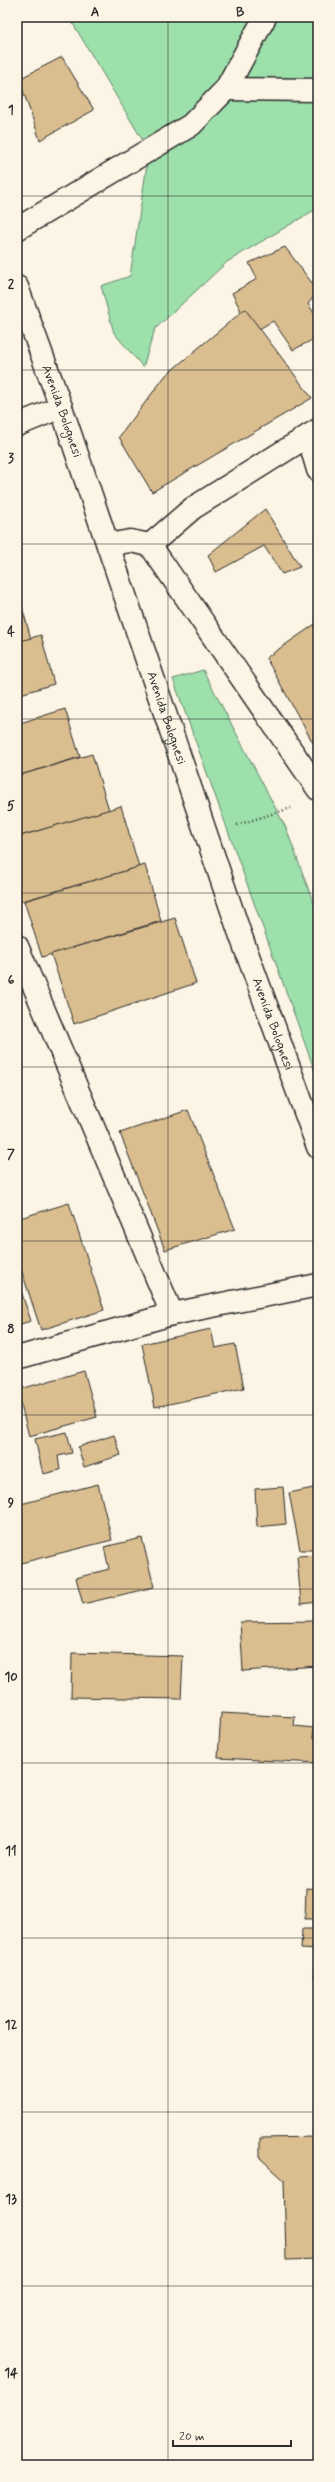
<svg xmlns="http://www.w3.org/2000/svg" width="335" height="2482" font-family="Mynerve,sans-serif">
<rect width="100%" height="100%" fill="#fcf5e5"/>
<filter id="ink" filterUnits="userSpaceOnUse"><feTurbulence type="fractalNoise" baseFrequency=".025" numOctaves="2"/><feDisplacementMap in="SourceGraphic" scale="8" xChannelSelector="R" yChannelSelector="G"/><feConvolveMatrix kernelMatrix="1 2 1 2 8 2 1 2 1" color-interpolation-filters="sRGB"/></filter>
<g filter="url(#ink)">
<g fill="#9de0ac" stroke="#64866c">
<path d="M69 17H318V208L227 262 155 329 143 367 114 333 101 286 130 276 149 151Z"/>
<path d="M203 670 286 828 318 915V1080L173 679Z"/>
</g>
<g fill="#dabe8f" stroke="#2b2b2b">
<path d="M62 57 94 110 40 140 19 79Z"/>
<path d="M285 247 318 291 308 304 318 319V337L293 350 273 321 252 333 232 293 257 279 249 263Z"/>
<path d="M245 309 312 398 152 492 119 437 166 375Z"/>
<path d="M265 509 300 567 282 574 264 546 216 572 208 555Z"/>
<path d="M17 589 31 639 17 642Z"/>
<path d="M318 622V752L266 658Z"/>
<path d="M41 635 54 684 17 695V642Z"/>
<path d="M65 709 80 757 17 776V724Z"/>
<path d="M92 754 109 810 17 837V776Z"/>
<path d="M121 806 139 867 19 902 17 837Z"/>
<path d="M145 865 161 921 42 957 24 901Z"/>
<path d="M175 918 196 983 74 1024 51 954Z"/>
<path d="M188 1110 235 1229 165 1250 120 1133Z"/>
<path d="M69 1203 104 1310 41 1330 17 1257V1219Z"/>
<path d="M17 1279 31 1321 17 1325Z"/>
<path d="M211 1329 215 1348 235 1344 244 1388 155 1407 142 1344Z"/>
<path d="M84 1371 97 1417 29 1436 17 1390Z"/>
<path d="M67 1432 72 1453 58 1456 60 1470 43 1474 35 1439Z"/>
<path d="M114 1435 121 1455 84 1467 78 1447Z"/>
<path d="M98 1484 112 1540 17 1564V1505Z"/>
<path d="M283 1487 286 1524 257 1527 255 1489Z"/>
<path d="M318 1487V1550H300L289 1493Z"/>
<path d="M142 1538 154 1587 83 1604 76 1578 109 1569 104 1547Z"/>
<path d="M318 1555V1602L301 1604 297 1556Z"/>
<path d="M318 1621V1666L243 1671 240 1622Z"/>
<path d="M72 1653 183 1656 181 1699 71 1697Z"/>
<path d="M221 1713 295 1717 294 1726 314 1728 313 1737 318 1738V1763L218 1758Z"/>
<path d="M306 1888 318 1889V1919H305Z"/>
<path d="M302 1929H318V1950L301 1949Z"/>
<path d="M317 1954H318V1977L314 1976Z"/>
<path d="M318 2137V2259L286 2260 284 2180 260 2158V2138Z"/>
</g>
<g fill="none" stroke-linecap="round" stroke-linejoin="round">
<defs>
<g id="minor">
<path d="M226 89 318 90"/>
<path d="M17 229 191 125 226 89 265 17"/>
<path d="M17 425 61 407"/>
<path d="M318 430 308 436 318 470"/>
<path d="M108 545 130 541 150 545 318 789"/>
<path d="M150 545 193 508 308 436"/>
<path d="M17 946 172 1314"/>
<path d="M17 1358 172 1314 318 1285"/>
</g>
<g id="secondary">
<path id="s1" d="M17 287 61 407 239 931 318 1147"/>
</g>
</defs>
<use href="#minor" stroke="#2b2b2b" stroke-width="25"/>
<use href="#secondary" stroke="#2b2b2b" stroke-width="25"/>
<path stroke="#2b2b2b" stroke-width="2.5" stroke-dasharray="1 3" stroke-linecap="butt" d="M237 825 291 808"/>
<use href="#minor" stroke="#fcf5e5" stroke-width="22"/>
<use href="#secondary" stroke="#fcf5e5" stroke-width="22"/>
</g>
</g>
<path fill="none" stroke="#2b2b2b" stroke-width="1" stroke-opacity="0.55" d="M168 17V2465M17 196H318M17 370H318M17 544H318M17 719H318M17 893H318M17 1067H318M17 1241H318M17 1415H318M17 1589H318M17 1763H318M17 1938H318M17 2112H318M17 2286H318"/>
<g text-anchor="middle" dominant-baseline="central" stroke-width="4" stroke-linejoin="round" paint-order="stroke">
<g font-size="13" fill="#2b2b2b" stroke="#fcf5e5">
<text stroke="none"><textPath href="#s1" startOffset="132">Avenida Bolognesi</textPath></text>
<text stroke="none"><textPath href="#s1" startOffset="456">Avenida Bolognesi</textPath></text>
<text stroke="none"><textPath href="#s1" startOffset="780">Avenida Bolognesi</textPath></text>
</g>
</g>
<rect width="335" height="2482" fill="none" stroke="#fcf5e5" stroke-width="44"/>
<path d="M173 2440v6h118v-6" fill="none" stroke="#2b2b2b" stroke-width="2"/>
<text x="179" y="2440" font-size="12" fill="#2b2b2b" stroke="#fcf5e5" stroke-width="3" paint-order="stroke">20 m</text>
<rect x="22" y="22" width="291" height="2438" fill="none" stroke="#2b2b2b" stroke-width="1.5"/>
<g font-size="13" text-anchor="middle" font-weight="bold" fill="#2b2b2b">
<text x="95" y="16">A</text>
<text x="240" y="16">B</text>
<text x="11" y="114">1</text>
<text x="11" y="288">2</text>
<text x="11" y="462">3</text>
<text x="11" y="636">4</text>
<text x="11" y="810">5</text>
<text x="11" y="984">6</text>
<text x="11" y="1158">7</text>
<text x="11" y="1333">8</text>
<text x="11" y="1507">9</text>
<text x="11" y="1681">10</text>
<text x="11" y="1855">11</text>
<text x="11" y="2029">12</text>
<text x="11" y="2203">13</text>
<text x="11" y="2377">14</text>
</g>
</svg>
